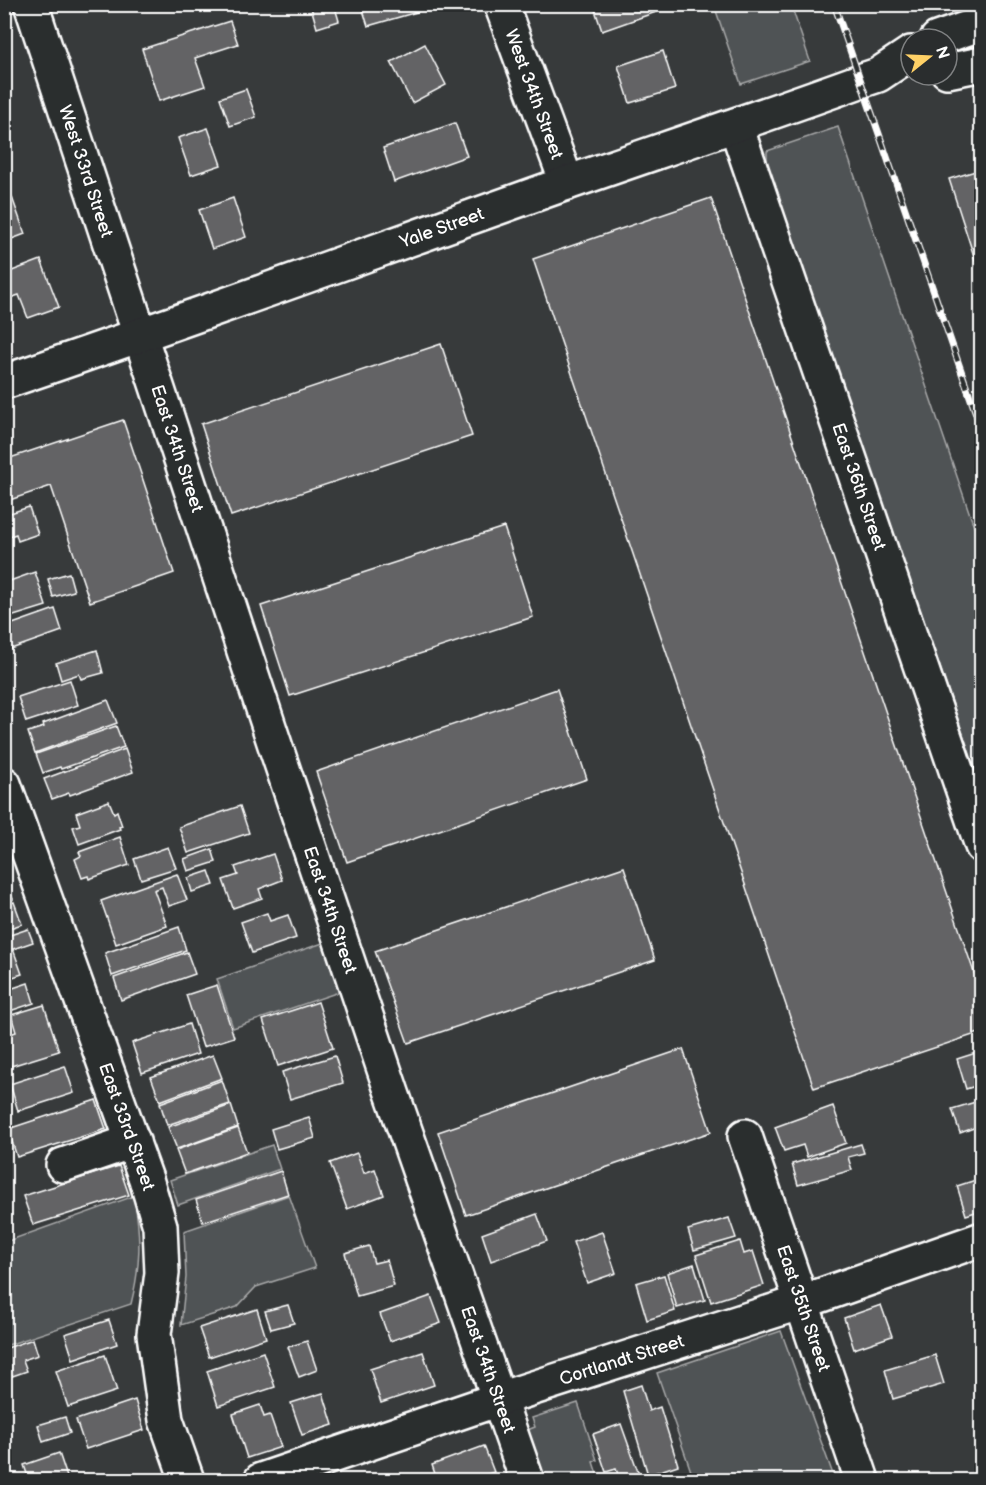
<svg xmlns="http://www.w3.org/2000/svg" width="986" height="1485" font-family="'Balsamiq Sans',sans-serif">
<rect width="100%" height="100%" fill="#373a3b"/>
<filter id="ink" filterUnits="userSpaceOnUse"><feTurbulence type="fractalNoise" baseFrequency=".0167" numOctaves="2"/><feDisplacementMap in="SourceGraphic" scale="12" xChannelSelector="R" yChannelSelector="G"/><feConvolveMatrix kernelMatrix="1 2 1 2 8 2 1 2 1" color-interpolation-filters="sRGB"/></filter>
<g filter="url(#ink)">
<g fill="#505354" stroke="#a8a9aa" stroke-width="1.5">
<path d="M714 5H791L810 61 741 84Z"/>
<path d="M838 127 981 547V786L767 165V151Z"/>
<path d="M323 943 339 992 233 1028 217 979Z"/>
<path d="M272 1145 280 1169 178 1205 170 1180Z"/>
<path d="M289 1195 315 1268 256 1287 237 1307 181 1325 186 1277 184 1231Z"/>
<path d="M134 1196C141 1237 141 1264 131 1304L5 1346V1242Z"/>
<path d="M781 1331 835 1480H694L657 1373Z"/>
<path d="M578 1403 597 1460 593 1462 599 1480H542L525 1431 535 1427 532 1418Z"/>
</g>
<g fill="#636465" stroke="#fff" stroke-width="1.5">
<path d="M310 4H334L339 21 317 28Z"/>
<path d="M371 4H415L417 12 368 26 362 7Z"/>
<path d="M593 4H656L659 11 602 31Z"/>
<path d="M230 21 238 44 195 58 205 86 159 101 142 49Z"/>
<path d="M425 44 446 85 412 103 391 62Z"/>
<path d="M663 51 675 89 630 103 618 66Z"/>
<path d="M246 89 256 117 230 126 220 98Z"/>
<path d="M455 123 467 156 394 182 383 148Z"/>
<path d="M208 128 221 165 191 175 178 138Z"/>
<path d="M982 169V278H981L949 179Z"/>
<path d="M8 186 25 234 4 242V187Z"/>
<path d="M233 198 246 237 212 249 199 210Z"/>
<path d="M711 198 982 996V1032L814 1088 533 259Z"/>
<path d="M41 260 59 307 28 318 19 295 4 300V274Z"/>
<path d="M441 344 472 436 231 516 201 424Z"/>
<path d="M123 420 174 573 90 602 51 486 4 502V460Z"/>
<path d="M29 507 38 534 18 541 16 534 4 538V515Z"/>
<path d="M504 527 533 617 290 696 261 606Z"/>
<path d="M35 572 46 606 4 619V583Z"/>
<path d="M69 573 74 591 53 597 48 579Z"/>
<path d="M55 609 62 631 11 649 4 627Z"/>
<path d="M97 650 103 673 81 679 79 674 61 680 56 663Z"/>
<path d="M70 680 78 705 26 722 18 697Z"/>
<path d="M557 689 587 779 347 862 316 772Z"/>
<path d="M108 700 117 723 35 753 28 732 44 727 43 724Z"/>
<path d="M116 726 124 747 61 769 60 767 43 773 36 754Z"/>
<path d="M125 749 133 772 70 795 69 793 52 799 44 779Z"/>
<path d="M109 801 114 813 117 811 122 826 119 827 120 829 79 844 73 827 80 825 76 813Z"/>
<path d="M240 806 249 833 188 853 179 827Z"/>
<path d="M120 837 129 865 89 879 88 876 82 878 75 859 81 856 79 852Z"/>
<path d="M168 847 176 868 141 879 134 859Z"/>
<path d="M212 849 216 862 188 871 184 859Z"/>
<path d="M273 854 282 880 259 889 262 898 233 908 223 880 238 875 235 867Z"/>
<path d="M624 867 655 960 408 1043 375 951Z"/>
<path d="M209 871 214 885 192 892 188 878Z"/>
<path d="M177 874 187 900 169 906 162 887 154 890 167 926 116 944 101 901Z"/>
<path d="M4 878 13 899 4 902Z"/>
<path d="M14 902 22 924 4 930V905Z"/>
<path d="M267 913 270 921 288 915 296 938 252 953 241 922Z"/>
<path d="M179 927 186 950 112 976 105 953Z"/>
<path d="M28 929 33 942 13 949 22 974 4 980V937Z"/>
<path d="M187 952 195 974 121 1000 114 978Z"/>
<path d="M28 983 34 1003 4 1013V991Z"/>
<path d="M217 985 234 1037 203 1047 186 995Z"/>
<path d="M318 1002 333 1048 278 1066 263 1020Z"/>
<path d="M44 1005 59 1051 11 1066 4 1046V1036L16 1032 11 1015Z"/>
<path d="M189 1024 198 1054 142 1073 132 1043Z"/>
<path d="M683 1049 711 1132 466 1215 438 1132Z"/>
<path d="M982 1051V1084L966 1089 957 1059Z"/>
<path d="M213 1055 222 1078 160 1101 151 1077Z"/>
<path d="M335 1056 343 1083 290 1099 282 1072Z"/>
<path d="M65 1066 74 1093 18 1111 10 1084Z"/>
<path d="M222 1080 230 1104 167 1125 160 1103Z"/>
<path d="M96 1100 106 1129 17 1157 8 1129Z"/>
<path d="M982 1100V1125L960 1133 952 1109Z"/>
<path d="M231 1105 238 1127 177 1149 168 1127Z"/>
<path d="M833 1106 846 1143 807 1157 803 1145 784 1151 775 1127Z"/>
<path d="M309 1117 315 1138 277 1149 271 1129Z"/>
<path d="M238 1128 247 1152 185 1174 176 1150Z"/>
<path d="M861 1144 864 1153 848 1157 852 1170 798 1185 792 1164Z"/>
<path d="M357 1153 364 1173 375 1169 384 1195 347 1209 330 1163Z"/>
<path d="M119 1166 129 1195 33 1225 23 1196Z"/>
<path d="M281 1171 288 1194 203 1222 196 1200Z"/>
<path d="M982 1178V1210L966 1215 957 1186Z"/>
<path d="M537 1214 547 1241 491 1261 482 1234Z"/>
<path d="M729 1218 736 1238 694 1250 688 1230Z"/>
<path d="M602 1232 616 1273 587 1283 573 1242Z"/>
<path d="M740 1241 744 1254 753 1251 764 1285 711 1302 696 1255Z"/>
<path d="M369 1246 374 1263 387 1260 394 1286 357 1296 345 1253Z"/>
<path d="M694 1264 705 1300 677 1308 667 1273Z"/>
<path d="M664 1275 675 1311 647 1320 636 1283Z"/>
<path d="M431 1296 441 1323 390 1341 380 1314Z"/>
<path d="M288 1305 294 1323 271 1329 265 1311Z"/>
<path d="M881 1305 892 1336 854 1349 844 1318Z"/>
<path d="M257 1309 266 1338 209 1357 199 1328Z"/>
<path d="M109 1320 117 1344 73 1359 65 1334Z"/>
<path d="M33 1339 38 1355 23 1360 27 1371 4 1379V1349Z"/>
<path d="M307 1341 317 1370 299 1377 288 1347Z"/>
<path d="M263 1352 275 1387 218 1406 207 1371Z"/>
<path d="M423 1352 434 1385 381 1403 370 1369Z"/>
<path d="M105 1355 117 1391 68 1407 56 1371Z"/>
<path d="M935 1355 944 1384 893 1399 885 1370Z"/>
<path d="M641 1385 649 1411 660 1407 678 1465 648 1475 623 1391Z"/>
<path d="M323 1393 333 1425 302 1435 291 1403Z"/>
<path d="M135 1400 144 1430 86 1449 76 1420Z"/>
<path d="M260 1405 264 1417 270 1415 281 1447 247 1458 233 1414Z"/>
<path d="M65 1417 70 1433 43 1442 38 1425Z"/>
<path d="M621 1424 641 1480H620L616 1469 606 1472 593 1434Z"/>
<path d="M484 1446 494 1472 471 1480H437L432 1465Z"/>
<path d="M59 1453 68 1480H29L24 1465Z"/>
</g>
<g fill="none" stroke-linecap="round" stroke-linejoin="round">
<defs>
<g id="minor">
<path id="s1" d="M31 4 276 748 392 1093 527 1480"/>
<path id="s2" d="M501 4 567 183"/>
<path id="s3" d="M736 126 982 846"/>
<path id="s4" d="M4 784 146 1179 160 1226 162 1273 154 1334 166 1420 187 1480"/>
<path id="s5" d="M745 1136 862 1480"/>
<path d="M63 1165 133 1141"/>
<path id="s6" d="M261 1480 499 1399 802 1302 982 1239"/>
</g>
<g id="major">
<path d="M937 39 982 23"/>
<path d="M947 71 982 64"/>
<path id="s7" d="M4 382C193 318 380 249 567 183 665 149 763 116 860 81L878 75 911 53"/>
</g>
</defs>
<use href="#minor" stroke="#fff" stroke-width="38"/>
<use href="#major" stroke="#fff" stroke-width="38"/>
<use href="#minor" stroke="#2a2d2e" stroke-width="33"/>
<use href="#major" stroke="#2a2d2e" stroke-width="33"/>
<defs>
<path id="rail" d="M834 4 982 431"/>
</defs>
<use href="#rail" stroke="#fff" stroke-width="7"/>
<use href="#rail" stroke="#2a2d2e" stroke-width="4.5" stroke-dasharray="14" stroke-linecap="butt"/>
</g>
</g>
<g text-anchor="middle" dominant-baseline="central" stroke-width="4.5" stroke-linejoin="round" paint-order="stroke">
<g font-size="18" fill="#fff" stroke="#2a2d2e">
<text stroke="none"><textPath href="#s2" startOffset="96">West 34th Street</textPath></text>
<text stroke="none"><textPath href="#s1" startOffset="176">West 33rd Street</textPath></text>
<text stroke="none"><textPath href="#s7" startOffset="464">Yale Street</textPath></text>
<text stroke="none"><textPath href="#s1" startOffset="468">East 34th Street</textPath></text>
<text stroke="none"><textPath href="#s3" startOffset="381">East 36th Street</textPath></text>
<text stroke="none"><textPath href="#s1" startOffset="954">East 34th Street</textPath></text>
<text stroke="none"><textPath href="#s4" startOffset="364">East 33rd Street</textPath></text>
<text stroke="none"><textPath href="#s5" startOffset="182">East 35th Street</textPath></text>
<text stroke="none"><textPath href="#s6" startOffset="380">Cortlandt Street</textPath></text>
<text stroke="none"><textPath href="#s1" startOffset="1440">East 34th Street</textPath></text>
</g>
</g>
<rect width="986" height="1485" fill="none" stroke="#2a2d2e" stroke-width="24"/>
<rect x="12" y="12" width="962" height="1461" fill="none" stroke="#fff" stroke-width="2" filter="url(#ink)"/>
<g transform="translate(929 57) rotate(72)"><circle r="28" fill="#2a2d2e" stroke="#7f8182" stroke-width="1.5"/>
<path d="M0-4.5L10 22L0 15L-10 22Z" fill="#ffd166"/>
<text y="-9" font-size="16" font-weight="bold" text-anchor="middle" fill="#ffffff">N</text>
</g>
</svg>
